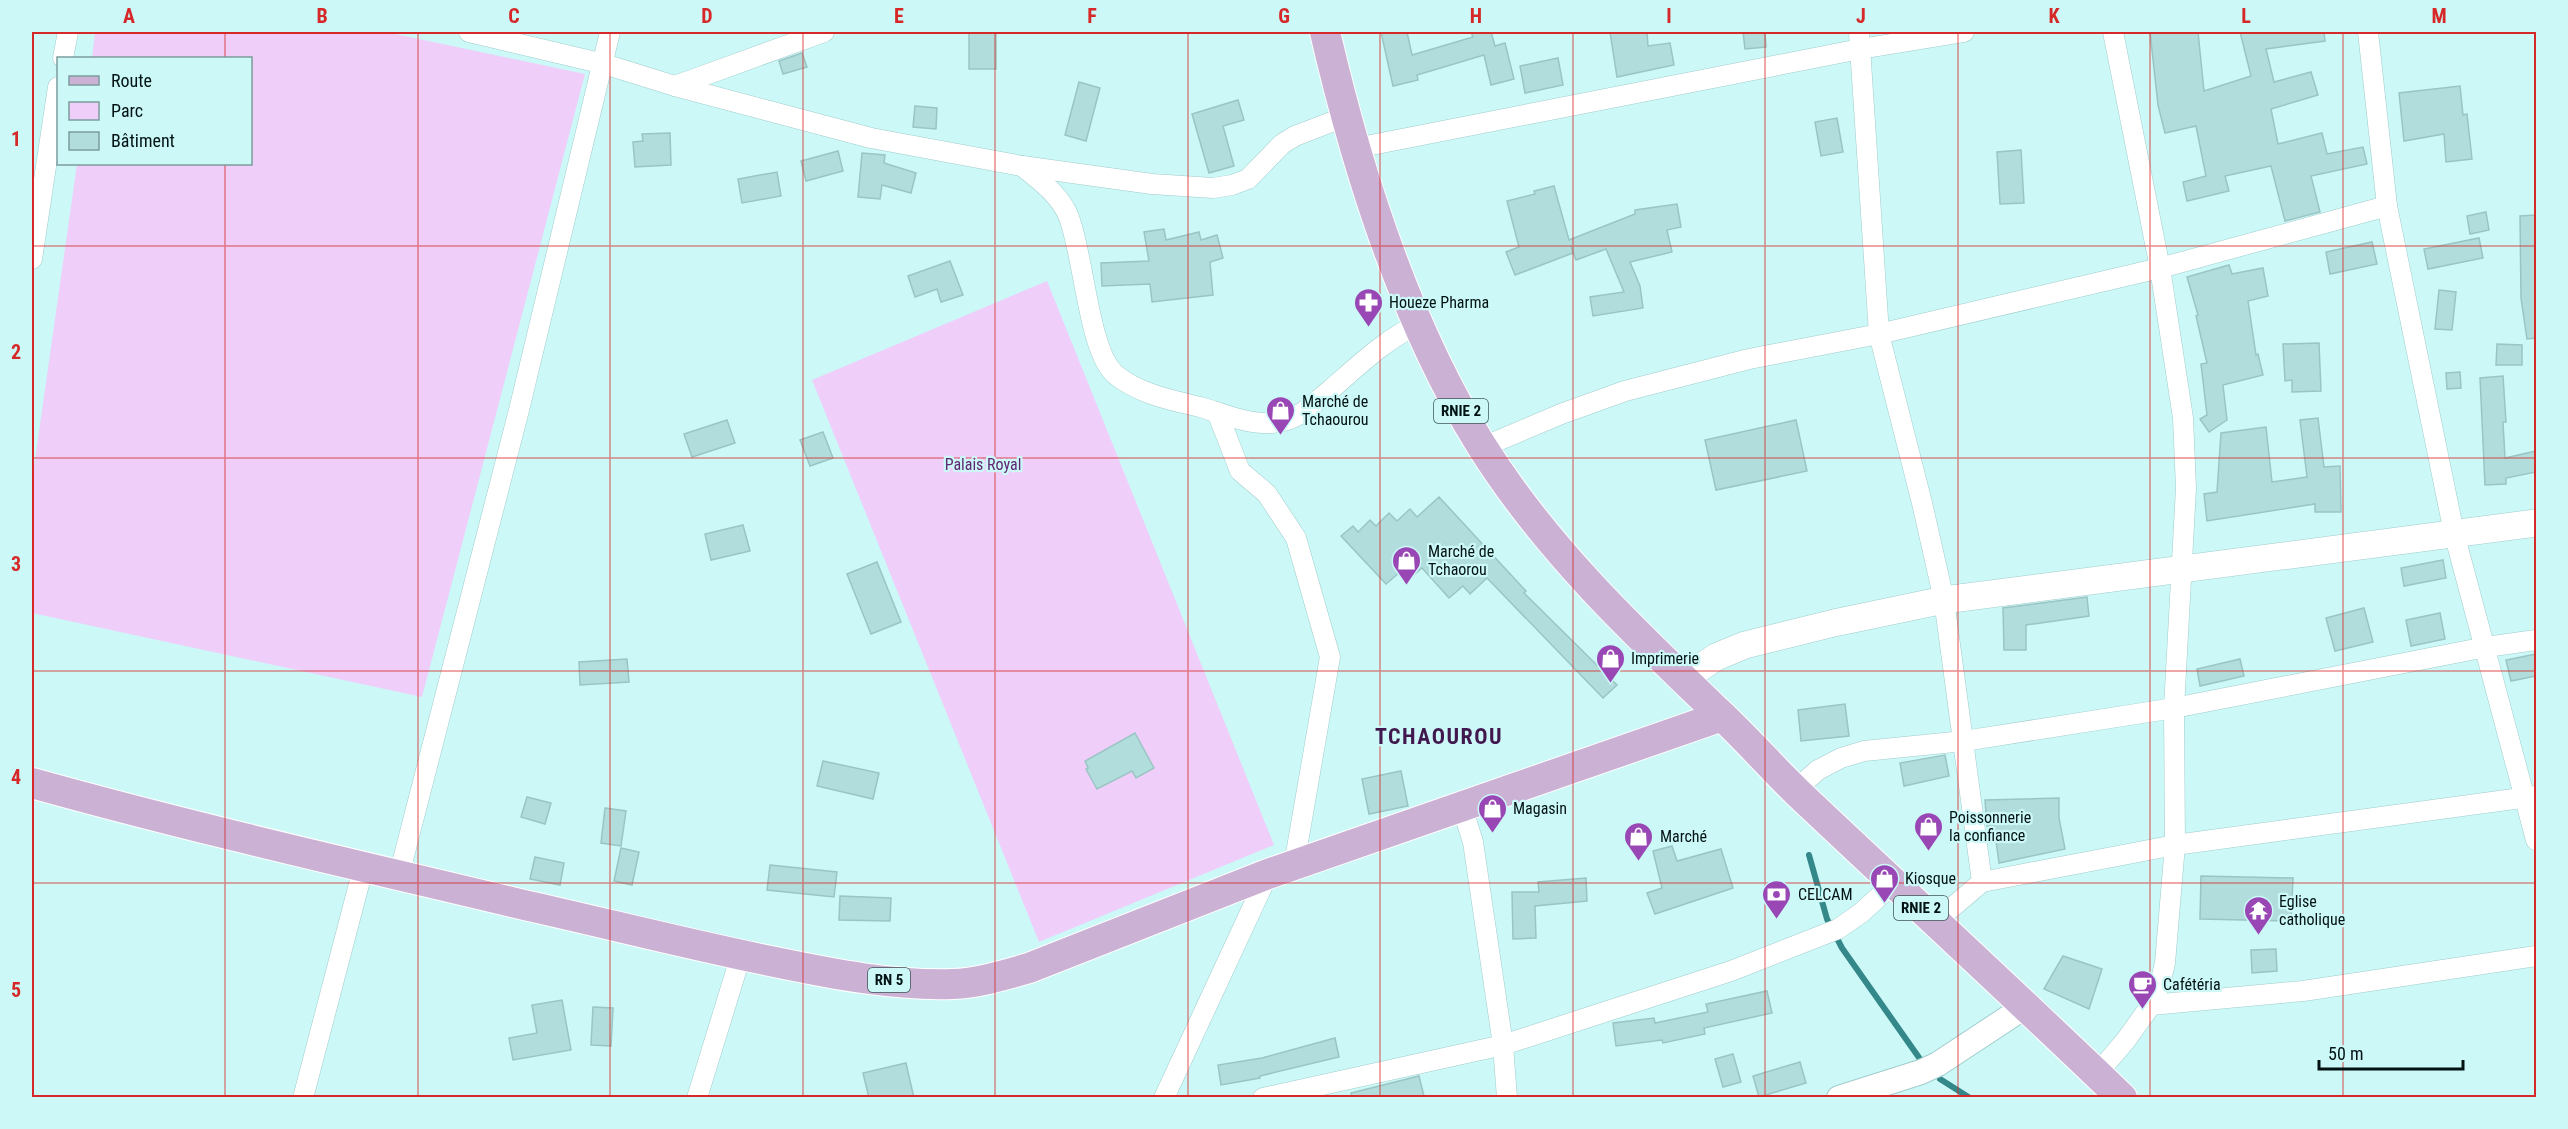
<svg xmlns="http://www.w3.org/2000/svg" width="2568" height="1129" font-family="'Roboto Condensed',sans-serif">
<rect width="100%" height="100%" fill="#ccf8f8"/>
<g fill="#efcffa">
<path d="M95 32H386L585 74 422 697 32 613V481L77 164H250V58H92Z"/>
<path d="M1047 281 1274 845 1039 942 812 380Z"/>
</g>
<g fill="none" stroke-linecap="round" stroke-linejoin="round">
<g stroke="#34888a" stroke-width="6">
<path d="M1809 855 1827 919 1842 948 1920 1059"/>
<path d="M1940 1079 1970 1098"/>
</g>
</g>
<g fill="#b2dddd" stroke="#9bc5c5" stroke-width="1.5">
<rect x="969" y="32" width="27" height="37"/>
<path d="M1381 32H1407L1412 55 1473 37 1471 32H1491L1495 46 1505 43 1514 79 1491 85 1484 55 1417 75 1418 80 1393 86Z"/>
<path d="M1610 32H1647L1648 46 1670 43 1674 65 1617 77Z"/>
<path d="M1743 32H1765L1766 47 1745 49Z"/>
<path d="M2150 32H2198L2204 91 2251 76 2240 32H2324L2325 41 2266 49 2274 82 2311 72 2318 95 2271 109 2278 144 2322 133 2327 154 2363 147 2367 164 2311 176 2320 212 2285 221 2271 166 2225 176 2229 191 2187 201 2183 182 2206 176 2196 126 2165 133 2158 105Z"/>
<path d="M802 53 807 67 783 74 779 61Z"/>
<path d="M1558 58 1563 85 1525 93 1520 66Z"/>
<path d="M1079 82 1100 88 1086 141 1065 135Z"/>
<path d="M2460 86 2463 115 2467 114 2472 159 2446 162 2444 134 2404 141 2399 93Z"/>
<path d="M1238 100 1244 120 1223 126 1234 166 1209 173 1192 114Z"/>
<path d="M915 106 937 108 936 129 913 127Z"/>
<path d="M1837 118 1843 152 1821 156 1815 122Z"/>
<path d="M670 133 671 165 635 167 633 142 643 141 642 134Z"/>
<path d="M2021 150 2024 203 2000 204 1997 152Z"/>
<path d="M838 151 843 171 806 181 801 161Z"/>
<path d="M862 153 885 155 884 163 916 173 911 193 882 185 880 199 858 197Z"/>
<path d="M777 172 781 196 742 203 738 179Z"/>
<path d="M1554 186 1569 240 1635 214V210L1677 204 1681 227 1667 230 1672 252 1630 262 1640 286 1643 308 1593 316 1590 297 1624 292 1606 249 1576 260 1571 246 1573 253 1515 275 1506 252 1519 247 1507 201 1535 194 1534 191Z"/>
<path d="M2486 212 2489 230 2470 234 2467 216Z"/>
<path d="M2536 215V338L2527 339 2521 298 2520 216Z"/>
<path d="M1164 229 1166 240 1199 232 1201 240 1217 235 1223 258 1210 262 1213 295 1152 302 1150 284 1102 286 1101 263 1149 261 1144 232Z"/>
<path d="M2479 238 2483 258 2428 269 2424 249Z"/>
<path d="M2372 242 2377 264 2330 274 2326 252Z"/>
<path d="M950 261 963 295 941 302 937 289 915 297 908 276Z"/>
<path d="M2229 265 2232 274 2263 268 2268 296 2248 301 2256 355 2258 354 2263 375 2223 385 2227 420 2209 432 2200 419 2207 415 2201 364 2207 363 2196 316 2198 315 2187 277Z"/>
<path d="M2439 290 2456 292 2452 330 2435 329Z"/>
<path d="M2319 343 2321 391 2292 392V380L2285 381 2283 344Z"/>
<path d="M2497 344 2522 345V365H2496Z"/>
<path d="M2460 372 2461 388 2447 389 2446 373Z"/>
<path d="M2503 376 2506 422H2503L2505 458 2536 451V472L2506 478V484L2485 485 2480 378Z"/>
<path d="M2318 418 2324 467 2340 466 2341 512H2315V504L2207 521 2204 494 2217 492 2221 433 2266 427 2272 482 2307 477 2300 420Z"/>
<path d="M727 420 735 443 692 457 684 434Z"/>
<path d="M1796 420 1807 471 1716 490 1705 440Z"/>
<path d="M823 432 833 458 810 466 800 440Z"/>
<path d="M1439 497 1526 591 1524 593 1617 685 1603 698 1487 578 1470 594 1463 586 1449 598 1422 568 1408 580 1400 572 1386 584 1341 536 1353 526 1358 532 1370 520 1376 526 1389 513 1397 521 1410 509 1417 517Z"/>
<path d="M743 525 750 551 711 560 705 534Z"/>
<path d="M2443 560 2446 578 2404 586 2401 568Z"/>
<path d="M877 562 901 622 871 634 847 574Z"/>
<path d="M2087 597 2089 616 2026 625V650H2004L2003 608Z"/>
<path d="M2364 608 2373 642 2335 651 2326 618Z"/>
<path d="M2440 613 2445 639 2411 646 2406 620Z"/>
<path d="M2536 654V676L2511 681 2506 660Z"/>
<path d="M627 659 629 682 580 685 579 662Z"/>
<path d="M2240 659 2244 676 2200 686 2197 669Z"/>
<path d="M1845 704 1849 736 1801 741 1798 710Z"/>
<path d="M1135 733 1154 768 1136 778 1132 771 1097 789 1086 769 1088 768 1085 761Z"/>
<path d="M1945 755 1949 776 1904 786 1900 763Z"/>
<path d="M823 761 879 773 873 799 817 786Z"/>
<path d="M1401 771 1408 806 1369 814 1362 779Z"/>
<path d="M527 797 551 803 545 824 521 817Z"/>
<path d="M2059 798V818L2065 849 1999 863 1994 826H1987L1985 800Z"/>
<path d="M605 808 626 811 621 846 601 843Z"/>
<path d="M1672 846 1677 861 1721 849 1733 888 1655 914 1647 893 1662 888 1653 851Z"/>
<path d="M621 848 639 852 632 885 614 881Z"/>
<path d="M535 857 564 863 560 885 530 879Z"/>
<path d="M770 865 837 872 834 897 767 890Z"/>
<path d="M2201 876 2293 878 2291 921 2200 919Z"/>
<path d="M1586 878 1587 901 1535 906 1536 938 1513 939 1512 892H1539L1538 882Z"/>
<path d="M840 896 891 898 890 921 839 920Z"/>
<path d="M2276 949 2277 971 2252 973 2251 950Z"/>
<path d="M2063 956 2102 969 2089 1009 2044 989Z"/>
<path d="M1767 991 1772 1013 1704 1028 1705 1034 1663 1043 1662 1040 1616 1046 1613 1023 1654 1018 1655 1023 1708 1012 1706 1004Z"/>
<path d="M562 1000 571 1050 513 1060 509 1038 537 1033 532 1005Z"/>
<path d="M593 1007 613 1008 611 1046 591 1045Z"/>
<path d="M1335 1038 1339 1057 1260 1076V1078L1221 1085 1218 1065 1262 1058Z"/>
<path d="M1733 1054 1741 1082 1723 1087 1715 1059Z"/>
<path d="M1800 1062 1806 1083 1759 1097 1753 1076Z"/>
<path d="M906 1063 914 1098H869L863 1073Z"/>
<path d="M1419 1076 1424 1096 1352 1098 1351 1093Z"/>
</g>
<g fill="none" stroke-linecap="round" stroke-linejoin="round">
<defs>
<g id="minor">
<path d="M469 32 604 64 675 86 871 138 1022 166 1152 184 1213 188 1232 185 1248 179 1282 144 1295 136 1347 116"/>
<path d="M1859 32 1879 334 1922 503 1944 600 1982 882 1935 922"/>
<path d="M2368 32 2387 206 2454 533 2536 840"/>
<path d="M63 58 68 32"/>
<path d="M675 86 824 32"/>
<path d="M1356 148 1860 49 1964 32"/>
<path d="M1022 166C1039 180 1059 194 1068 215 1084 253 1088 353 1116 375 1139 394 1171 400 1200 407 1225 414 1257 429 1284 421 1302 416 1314 403 1329 391 1357 367 1385 339 1419 324"/>
<path d="M32 259 58 87"/>
<path d="M1217 412 1240 471 1267 494 1296 538 1330 657 1294 865"/>
<path d="M1483 447 1561 414 1625 391 1749 359 1879 334 2160 268 2387 206"/>
<path d="M1795 790 1818 770 1841 758 1864 751 1964 741 2174 708 2486 647 2536 640"/>
<path d="M1462 807 1473 842 1503 1045 1507 1098"/>
<path d="M399 875 519 410 610 32"/>
<path d="M1982 882 2175 845 2536 796"/>
<path d="M2151 1005 2303 991 2536 956"/>
<path d="M2097 1074 2126 1040 2151 1005 2160 984 2165 963 2175 845 2174 708 2186 488 2183 418 2160 268 2113 32"/>
<path d="M303 1098 364 865"/>
<path d="M697 1098 741 955"/>
<path d="M1164 1098 1268 874"/>
<path d="M1263 1098 1503 1045 1731 971 1838 929 1861 913 1894 883"/>
</g>
<path id="tertiary" d="M1839 1098 1921 1072 1938 1064 2026 1006"/>
<path id="secondary" d="M1682 680 1716 657 1745 645 1834 623 1944 600 2536 523"/>
<g id="primary">
<path d="M1325 32C1357 170 1406 325 1481 445 1546 549 1634 632 1721 715 1748 740 1772 768 1798 793 1906 895 2015 995 2122 1098"/>
<path d="M32 783C193 828 357 865 520 904 605 923 690 945 775 962 833 974 894 986 953 984 979 983 1004 975 1029 968L1268 874 1722 716"/>
</g>
</defs>
<use href="#minor" stroke="#a1cccc" stroke-width="21"/>
<use href="#tertiary" stroke="#a1cccc" stroke-width="26"/>
<use href="#secondary" stroke="#a1cccc" stroke-width="28"/>
<use href="#primary" stroke="#fff" stroke-width="32"/>
<use href="#minor" stroke="#fff" stroke-width="20"/>
<use href="#tertiary" stroke="#fff" stroke-width="24"/>
<use href="#secondary" stroke="#fff" stroke-width="27"/>
<use href="#primary" stroke="#cbb2d4" stroke-width="30"/>
</g>
<path fill="none" stroke="#d62828" stroke-width="1.5" stroke-opacity="0.55" d="M225 32V58M418 32V1098M610 32V1098M803 32V1098M995 32V1098M1188 32V1098M1380 32V1098M1573 32V1098M1765 32V1098M1958 32V1098M2150 32V1098M2343 32V1098M225 164V1098M32 246H2536M32 458H2536M32 671H2536M32 883H2536"/>
<defs>
<symbol id="pharmacy-pin" viewBox="-11 -11 22 30"><path d="M0 17L-7.5 6A9.5 9.5 0 1 1 7.5 6Z" fill="#9a47b6" stroke="#ccf8f8"/><path d="M-2-6h4v4h4v4h-4v4h-4v-4h-4v-4h4Z" fill="#fff"/></symbol>
<symbol id="shop-pin" viewBox="-11 -11 22 30"><path d="M0 17L-7.5 6A9.5 9.5 0 1 1 7.5 6Z" fill="#9a47b6" stroke="#ccf8f8"/><path d="M-5-2.5h2.3a2.7 3.5 0 0 1 5.4 0H5L5.5 6h-11ZM-1.5-2.5h3a1.5 2.3 0 0 0-3 0Z" fill="#fff"/></symbol>
<symbol id="bank-pin" viewBox="-11 -11 22 30"><path d="M0 17L-7.5 6A9.5 9.5 0 1 1 7.5 6Z" fill="#9a47b6" stroke="#ccf8f8"/><path d="M-6-4H6V4H-6ZM0-2.3a2.3 2.3 0 1 0 0 4.6a2.3 2.3 0 1 0 0-4.6Z" fill="#fff"/></symbol>
<symbol id="temple-pin" viewBox="-11 -11 22 30"><path d="M0 17L-7.5 6A9.5 9.5 0 1 1 7.5 6Z" fill="#9a47b6" stroke="#ccf8f8"/><path d="M0-6L5-2H3V0L6.5 2.5H4V6H1.5V3h-3V6H-4V2.5H-6.5L-3 0V-2H-5Z" fill="#fff"/></symbol>
<symbol id="cafe-pin" viewBox="-11 -11 22 30"><path d="M0 17L-7.5 6A9.5 9.5 0 1 1 7.5 6Z" fill="#9a47b6" stroke="#ccf8f8"/><path d="M-5.5-4.5H6V0H3Q3 3.5 0 3.5H-2.5Q-5.5 3.5-5.5 0ZM3-3.2v2h1.7v-2ZM-6 4.5H4V6H-6Z" fill="#fff"/></symbol>
</defs>
<g fill-rule="evenodd">
<use href="#pharmacy-pin" x="1352" y="286" width="33" height="45"/>
<use href="#shop-pin" x="1264" y="394" width="33" height="45"/>
<use href="#shop-pin" x="1390" y="544" width="33" height="45"/>
<use href="#shop-pin" x="1594" y="642" width="33" height="45"/>
<use href="#shop-pin" x="1476" y="792" width="33" height="45"/>
<use href="#shop-pin" x="1912" y="810" width="33" height="45"/>
<use href="#shop-pin" x="1622" y="820" width="33" height="45"/>
<use href="#shop-pin" x="1868" y="862" width="33" height="45"/>
<use href="#bank-pin" x="1760" y="878" width="33" height="45"/>
<use href="#temple-pin" x="2242" y="894" width="33" height="45"/>
<use href="#cafe-pin" x="2126" y="968" width="33" height="45"/>
</g>
<g text-anchor="middle" dominant-baseline="central" stroke-width="4.5" stroke-linejoin="round" paint-order="stroke">
<g fill="#ccf8f8" stroke="#3f5757" stroke-width="1.5">
<rect x="1434" y="399" width="54" height="24" rx="4.5"/>
<rect x="1894" y="896" width="54" height="24" rx="4.5"/>
<rect x="868" y="968" width="42" height="24" rx="4.5"/>
</g>
<g font-size="15" font-weight="bold" fill="#031212">
<text x="1461" y="411">RNIE 2</text>
<text x="1921" y="908">RNIE 2</text>
<text x="889" y="980">RN 5</text>
</g>
<g font-size="16" fill="#031212" stroke="#ccf8f8" text-anchor="start">
<text x="1389" y="302">Houeze Pharma</text>
<text x="1302" y="401">Marché de<tspan x="1302" dy="18">Tchaourou</tspan></text>
<text x="1428" y="551">Marché de<tspan x="1428" dy="18">Tchaorou</tspan></text>
<text x="1631" y="658">Imprimerie</text>
<text x="1513" y="808">Magasin</text>
<text x="1949" y="817">Poissonnerie<tspan x="1949" dy="18">la confiance</tspan></text>
<text x="1660" y="836">Marché</text>
<text x="1905" y="878">Kiosque</text>
<text x="1798" y="894">CELCAM</text>
<text x="2279" y="901">Eglise<tspan x="2279" dy="18">catholique</tspan></text>
<text x="2163" y="984">Cafétéria</text>
</g>
<g font-size="16" fill="#5f2671" stroke="#ccf8f8">
<text x="983" y="464">Palais Royal</text>
</g>
<g font-size="22" font-weight="bold" letter-spacing="1.5" fill="#40184d" stroke="#ccf8f8">
<text x="1439" y="736">TCHAOUROU</text>
</g>
</g>
<rect width="2568" height="1129" fill="none" stroke="#ccf8f8" stroke-width="66"/>
<rect x="57" y="57" width="195" height="108" fill="#ccf8f8" stroke="#7c9c9c" stroke-width="1.5"/>
<rect x="69" y="76" width="30" height="9" fill="#cbb2d4" stroke="#7c9c9c" stroke-width="1.5"/>
<text x="111" y="87" font-size="18" fill="#031212">Route</text>
<rect x="69" y="102" width="30" height="18" fill="#efcffa" stroke="#7c9c9c" stroke-width="1.5"/>
<text x="111" y="117" font-size="18" fill="#031212">Parc</text>
<rect x="69" y="132" width="30" height="18" fill="#b2dddd" stroke="#7c9c9c" stroke-width="1.5"/>
<text x="111" y="147" font-size="18" fill="#031212">Bâtiment</text>
<path d="M2319 1060v9h144v-9" fill="none" stroke="#031212" stroke-width="3"/>
<text x="2328" y="1060" font-size="18" fill="#031212" stroke="#ccf8f8" stroke-width="4.5" paint-order="stroke">50 m</text>
<rect x="33" y="33" width="2502" height="1063" fill="none" stroke="#d62828" stroke-width="2"/>
<g font-size="20" text-anchor="middle" font-weight="bold" fill="#d62828">
<text x="129" y="23">A</text>
<text x="322" y="23">B</text>
<text x="514" y="23">C</text>
<text x="707" y="23">D</text>
<text x="899" y="23">E</text>
<text x="1092" y="23">F</text>
<text x="1284" y="23">G</text>
<text x="1476" y="23">H</text>
<text x="1669" y="23">I</text>
<text x="1861" y="23">J</text>
<text x="2054" y="23">K</text>
<text x="2246" y="23">L</text>
<text x="2439" y="23">M</text>
<text x="16" y="146">1</text>
<text x="16" y="359">2</text>
<text x="16" y="571">3</text>
<text x="16" y="784">4</text>
<text x="16" y="997">5</text>
</g>
</svg>
